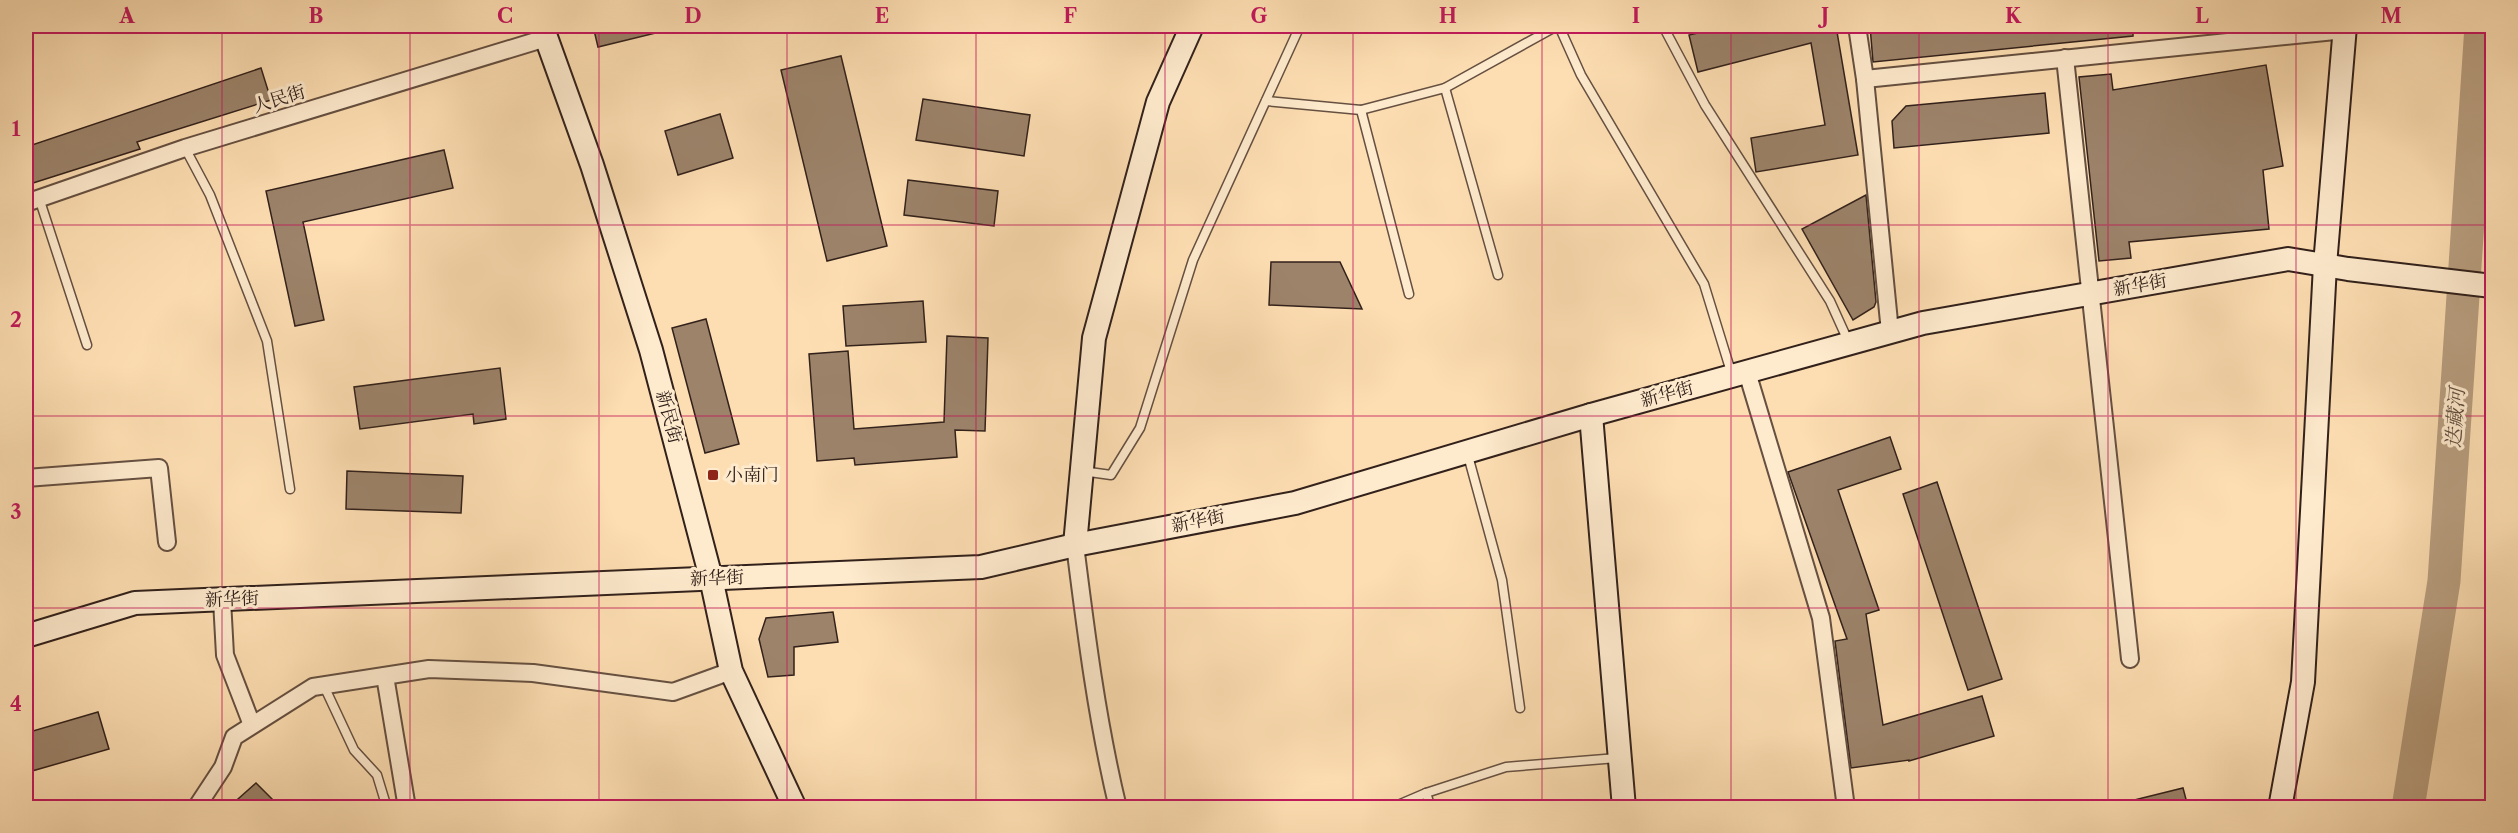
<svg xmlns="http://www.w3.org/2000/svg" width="2518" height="833" font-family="'Libre Caslon Text','Noto Serif SC',serif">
<rect width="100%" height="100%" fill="#fddeb2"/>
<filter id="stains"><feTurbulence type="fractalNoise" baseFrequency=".00333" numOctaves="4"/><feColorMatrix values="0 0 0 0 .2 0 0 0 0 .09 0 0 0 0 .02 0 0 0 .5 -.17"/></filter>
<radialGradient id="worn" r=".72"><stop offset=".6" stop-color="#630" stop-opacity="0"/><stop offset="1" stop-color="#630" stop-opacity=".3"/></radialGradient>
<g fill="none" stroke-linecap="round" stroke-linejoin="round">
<path stroke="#b89e7f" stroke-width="33" d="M2408 808 2444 581 2481 26"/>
</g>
<g fill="#9c836a" stroke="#32211b" stroke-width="1.5">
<path d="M593 26H663L664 31 598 47Z"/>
<path d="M1729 26H1836L1858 155 1756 172 1751 138 1825 125 1811 43 1698 72 1689 35Z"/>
<path d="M1870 26H2133V36L1873 62Z"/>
<path d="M841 56 887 246 827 261 781 70Z"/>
<path d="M2266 65 2283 166 2263 170 2269 229 2129 242 2131 258 2099 261 2079 77 2111 74 2113 90Z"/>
<path d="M261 68 271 100 137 142 140 149 33 183 26 158V147Z"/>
<path d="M2045 93 2049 133 1894 148 1892 121 1906 106Z"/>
<path d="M923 99 1030 115 1024 156 916 140Z"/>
<path d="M720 114 733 158 678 175 665 131Z"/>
<path d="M444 150 453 188 303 222 324 320 295 326 266 191Z"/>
<path d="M908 180 998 191 994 226 904 215Z"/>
<path d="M1866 195 1876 302 1874 307 1853 320 1802 229Z"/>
<path d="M1271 262H1340L1362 309 1269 305Z"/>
<path d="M923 301 926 342 846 346 843 306Z"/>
<path d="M706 319 739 444 705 453 672 328Z"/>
<path d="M947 336 988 338 985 431 955 430 957 457 855 465 854 458 817 461 809 354 848 351 854 429 944 422Z"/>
<path d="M500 368 506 419 474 424 473 414 360 429 354 387Z"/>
<path d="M1890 437 1901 469 1838 490 1879 610 1866 614 1883 725 1982 696 1994 736 1909 761V760L1851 768 1835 641 1847 639 1788 472Z"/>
<path d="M347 471 463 476 461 513 346 509Z"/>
<path d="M1937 482 2002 679 1968 690 1903 494Z"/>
<path d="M833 612 838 642 794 647V675L768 677 759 639 766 618Z"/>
<path d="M98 712 109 749 32 771 26 751V733Z"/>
<path d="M256 783 280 807H229Z"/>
<path d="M2183 788 2188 807H2127L2126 802Z"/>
</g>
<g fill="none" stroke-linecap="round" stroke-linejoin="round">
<defs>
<g id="lane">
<path d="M1559 26 1581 75 1704 284 1732 375"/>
<path d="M1663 26 1705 105 1830 301 1849 343"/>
<path d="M1445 88 1557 26"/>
<path d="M1266 101 1361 110 1409 294"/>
<path d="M1361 110 1445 88 1498 275"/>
<path d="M185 148 210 195 267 341 290 489"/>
<path d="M39 198 87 345"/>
<path d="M1467 452 1502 580 1520 708"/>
<path d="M1082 471 1111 475 1140 428 1193 260 1300 26"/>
<path d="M324 686 354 750 377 775 387 808"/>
<path d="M1426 793 1431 808"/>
<path d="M1391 808 1426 793 1506 767 1617 758"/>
</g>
<g id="street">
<path d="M1857 26 1865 79 1890 332"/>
<path d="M2065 58 2130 659"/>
<path d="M1865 79 2345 30"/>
<path d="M26 203 185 148 546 38"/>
<path d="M1747 372 1821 618 1846 808"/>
<path d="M26 478 159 468 167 542"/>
<path d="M1075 545C1086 633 1097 721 1118 808"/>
<path d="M222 600 225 655 252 725"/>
<path d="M385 676 407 808"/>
<path d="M196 808 223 767 234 737 313 687 429 669 533 673 673 692 731 671"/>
</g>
<g id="secondary">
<path d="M542 26 592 165 651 350 711 578 731 671 795 808"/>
<path d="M1591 415 1624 808"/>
<path d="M1075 545 1094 338 1158 102 1192 26"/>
<path d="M26 636 135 603 981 567 1075 545 1295 503 1591 415 1923 323 2288 259 2348 269 2492 286"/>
<path d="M2280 808 2303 682 2325 265 2345 26"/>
</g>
</defs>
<use href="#lane" stroke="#655041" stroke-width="11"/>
<use href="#street" stroke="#655041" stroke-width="20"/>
<use href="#secondary" stroke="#32211b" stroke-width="26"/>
<use href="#lane" stroke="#feeacd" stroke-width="8"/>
<use href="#street" stroke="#feeacd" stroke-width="16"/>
<use href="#secondary" stroke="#feeacd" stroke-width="22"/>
</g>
<path fill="none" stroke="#c2185b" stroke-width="1.5" stroke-opacity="0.55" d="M222 26V808M410 26V808M599 26V808M787 26V808M976 26V808M1165 26V808M1353 26V808M1542 26V808M1731 26V808M1919 26V808M2108 26V808M2296 26V808M26 225H2492M26 416H2492M26 608H2492"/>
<rect fill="#8f2418" stroke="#feeacd" stroke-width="2" x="707" y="469" width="12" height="12" rx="3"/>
<g text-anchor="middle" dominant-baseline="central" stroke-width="6" stroke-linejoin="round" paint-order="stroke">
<g font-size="18" fill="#32211b" stroke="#feeacd">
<text transform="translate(279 99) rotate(-17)">人民街</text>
<text transform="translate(2140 285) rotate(-10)">新华街</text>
<text transform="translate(1667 394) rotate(-15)">新华街</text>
<text transform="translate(669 417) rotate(75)">新民街</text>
<text transform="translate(1198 521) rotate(-11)">新华街</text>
<text transform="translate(717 578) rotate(-2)">新华街</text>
<text transform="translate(232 599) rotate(-2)">新华街</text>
</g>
<g font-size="18" fill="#32211b" stroke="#feeacd" text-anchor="start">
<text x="725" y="475">小南门</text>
</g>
<g font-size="20" font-style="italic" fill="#614d3e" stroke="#feeacd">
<text transform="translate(2455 418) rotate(-86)">迭藏河</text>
</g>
</g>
<rect width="2518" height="833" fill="none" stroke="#fddeb2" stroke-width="66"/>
<rect x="33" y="33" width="2452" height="767" fill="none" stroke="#c2185b" stroke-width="2"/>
<g font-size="20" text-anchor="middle" font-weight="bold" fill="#c2185b">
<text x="127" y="23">A</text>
<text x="316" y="23">B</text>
<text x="505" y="23">C</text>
<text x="693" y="23">D</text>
<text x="882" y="23">E</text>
<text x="1070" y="23">F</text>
<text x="1259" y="23">G</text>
<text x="1448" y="23">H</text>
<text x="1636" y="23">I</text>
<text x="1825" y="23">J</text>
<text x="2013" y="23">K</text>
<text x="2202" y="23">L</text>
<text x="2391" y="23">M</text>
<text x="16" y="136">1</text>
<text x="16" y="327">2</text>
<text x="16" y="519">3</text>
<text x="16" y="711">4</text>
</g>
<rect width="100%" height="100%" filter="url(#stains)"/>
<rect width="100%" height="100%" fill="url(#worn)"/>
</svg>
